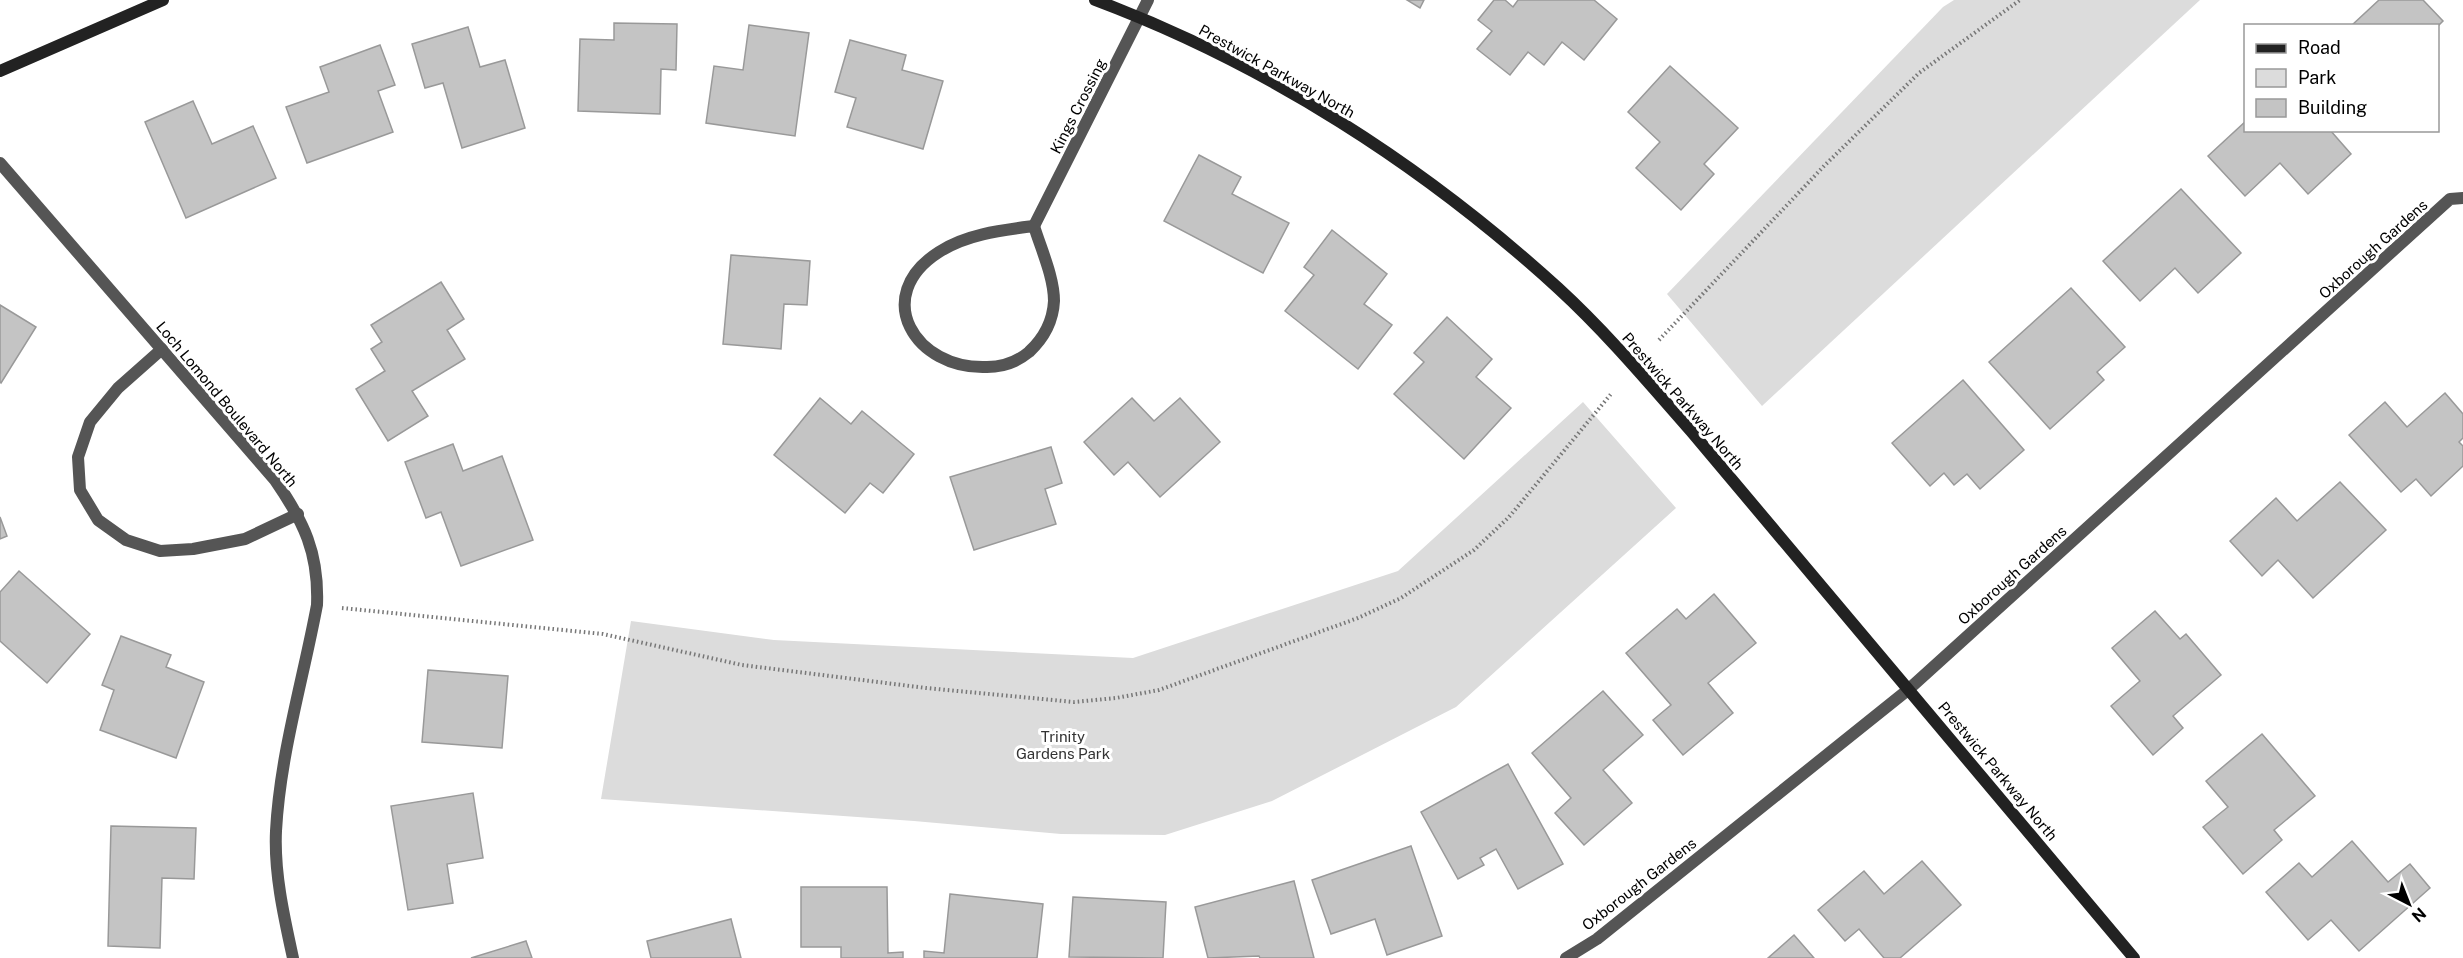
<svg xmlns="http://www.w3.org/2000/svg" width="2463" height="958" font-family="'Public Sans',sans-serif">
<rect width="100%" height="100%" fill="#fff"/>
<g fill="#dcdcdc">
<path d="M1954 0H2200L1762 406 1667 294 1943 7Z"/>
<path d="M1583 402 1676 508 1456 707 1272 801 1165 835 1061 834 914 821 601 799 631 621 774 640 1133 658 1398 571Z"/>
</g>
<g fill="#c4c4c4" stroke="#999" stroke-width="1.5">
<path d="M1407 0H1424L1420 8Z"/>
<path d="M1494 0H1505L1513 7 1518 0H1594L1617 19 1584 60 1562 42 1544 65 1528 52 1510 75 1477 49 1492 31 1478 20Z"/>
<path d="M2379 0H2423L2443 21 2438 26H2351Z"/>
<path d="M614 23 677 24 676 70 661 69 660 114 578 111 580 39 614 40Z"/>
<path d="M749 25 809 33 795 136 706 123 714 66 743 70Z"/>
<path d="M468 27 480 67 505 60 525 128 462 148 443 83 425 88 412 44Z"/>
<path d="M850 40 906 55 902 70 943 81 923 149 847 127 856 98 835 92Z"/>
<path d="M380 45 395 85 378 91 393 132 307 163 286 107 329 92 320 67Z"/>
<path d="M1670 66 1738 128 1704 164 1714 174 1681 210 1636 168 1660 142 1628 112Z"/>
<path d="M193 101 212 144 253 126 276 178 186 218 145 122Z"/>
<path d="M2246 121V130H2330L2351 154 2308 194 2280 163 2245 196 2208 156Z"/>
<path d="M1199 155 1241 177 1232 194 1289 223 1263 273 1164 221Z"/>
<path d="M2181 189 2241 253 2198 293 2175 268 2140 301 2103 261Z"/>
<path d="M1332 230 1387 274 1364 304 1392 325 1358 369 1285 311 1314 275 1304 267Z"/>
<path d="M731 255 810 261 807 305 784 304 781 349 723 344Z"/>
<path d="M441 282 464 319 447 330 465 359 412 391 428 416 388 441 356 389 385 371 371 349 382 342 371 325Z"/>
<path d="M2071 288 2125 347 2097 372 2104 380 2050 429 1989 362Z"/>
<path d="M0 305 36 327 1 383 0 382Z"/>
<path d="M1447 317 1492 359 1476 377 1511 408 1464 459 1394 394 1424 362 1414 353Z"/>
<path d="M1963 380 2024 450 1980 489 1967 474 1954 485 1944 473 1930 486 1892 443Z"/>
<path d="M2445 393 2463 414V438L2459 442 2463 446V466L2431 496 2416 479 2401 492 2349 435 2385 402 2407 427Z"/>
<path d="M820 398 851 424 862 411 914 454 883 493 870 483 845 513 774 455Z"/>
<path d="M1132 398 1154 421 1180 398 1220 442 1160 497 1128 462 1114 475 1084 442Z"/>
<path d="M453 444 463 471 502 456 533 540 461 566 441 512 426 518 405 462Z"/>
<path d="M1051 447 1062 483 1045 489 1056 524 974 550 950 477Z"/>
<path d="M2340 482 2386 530 2313 598 2278 560 2262 576 2230 541 2276 498 2297 521Z"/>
<path d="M0 517 7 536 0 539Z"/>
<path d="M19 571 90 634 47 683 0 641V592Z"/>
<path d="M1714 594 1756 643 1708 683 1733 713 1683 755 1653 720 1671 705 1626 653 1677 609 1686 619Z"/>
<path d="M2155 611 2180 639 2186 634 2221 675 2173 716 2183 728 2153 755 2111 706 2140 681 2112 648Z"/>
<path d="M121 636 171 655 166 667 204 682 176 758 100 730 114 690 102 685Z"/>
<path d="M428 670 508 676 502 748 422 742Z"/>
<path d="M1603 691 1643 735 1603 770 1632 803 1584 845 1555 813 1571 798 1532 753Z"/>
<path d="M2262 734 2315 796 2274 830 2282 840 2243 874 2203 827 2228 807 2206 781Z"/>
<path d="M1508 764 1563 864 1518 889 1496 849 1480 858 1484 865 1458 879 1421 812Z"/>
<path d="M473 793 483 858 447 864 453 903 408 910 391 806Z"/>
<path d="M111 826 196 828 194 879 162 878 160 948 108 946Z"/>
<path d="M2352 841 2388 882 2410 864 2430 888 2359 951 2331 920 2308 940 2266 892 2299 863 2312 877Z"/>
<path d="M1411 846 1442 936 1387 955 1375 919 1331 934 1312 880Z"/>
<path d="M1922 861 1961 905 1900 958H1884L1859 929 1845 941 1818 910 1864 871 1884 894Z"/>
<path d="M1294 881 1314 958H1260L1259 956 1208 958 1195 907Z"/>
<path d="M801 887H887L888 953 903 952V958H841V947H801Z"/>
<path d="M950 894 1043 904 1037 958H924V951L944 953Z"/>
<path d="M1073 897 1166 902 1163 958 1069 957Z"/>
<path d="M731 919 741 958H651L647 941Z"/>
<path d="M1794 935 1814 958H1768Z"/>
<path d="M526 941 532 958H471Z"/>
</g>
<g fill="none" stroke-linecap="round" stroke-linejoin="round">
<g stroke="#777" stroke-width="4" stroke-dasharray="1.5 3" stroke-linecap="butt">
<path d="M1659 340 1825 165 1919 73 2020 0"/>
<path d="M342 608 603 634 742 665 926 688 1074 702 1116 698 1159 690 1358 618 1401 598 1474 550 1509 517 1611 394"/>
</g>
<g stroke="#555" stroke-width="12">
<path d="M0 163 275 480C304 522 319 553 317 605 303 680 280 755 276 831 274 873 284 917 293 958"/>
<path d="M1034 226C1041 249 1054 277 1054 301 1053 321 1044 338 1029 352 1017 362 1002 367 987 367 915 370 870 296 939 252 966 234 1003 230 1034 226Z"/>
<path d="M1034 226 1148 0"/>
<path d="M162 349 118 388 90 422 78 457 80 490 98 520 126 540 160 551 193 549 245 539 298 514"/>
<path d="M1566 958 1597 939 1909 689 2450 199 2463 198"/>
</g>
<g stroke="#222" stroke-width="12">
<path d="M1095 0C1266 64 1423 165 1558 288 1606 332 1648 382 1691 431L2134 958"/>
<path d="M0 71 163 0"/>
</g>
</g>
<g text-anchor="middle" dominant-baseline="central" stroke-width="6" stroke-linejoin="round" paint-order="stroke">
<g font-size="15" fill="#000" stroke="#fff">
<text transform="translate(1277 71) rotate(29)">Prestwick Parkway North</text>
<text transform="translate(1078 106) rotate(-63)">Kings Crossing</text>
<text transform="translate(2373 249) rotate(-42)">Oxborough Gardens</text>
<text transform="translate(1683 401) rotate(49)">Prestwick Parkway North</text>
<text transform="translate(227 404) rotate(50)">Loch Lomond Boulevard North</text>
<text transform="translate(2012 575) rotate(-42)">Oxborough Gardens</text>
<text transform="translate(1998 771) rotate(50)">Prestwick Parkway North</text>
<text transform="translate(1639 884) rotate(-38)">Oxborough Gardens</text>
</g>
<g font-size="15" fill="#333" stroke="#fff">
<text x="1063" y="736">Trinity<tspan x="1063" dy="17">Gardens Park</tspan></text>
</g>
</g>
<rect x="2244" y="24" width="195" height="108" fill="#ffffff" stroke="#999999" stroke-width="1.5"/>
<rect x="2256" y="44" width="30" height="9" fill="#222222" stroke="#999999" stroke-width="1.5"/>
<text x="2298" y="54" font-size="18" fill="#000000">Road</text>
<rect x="2256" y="69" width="30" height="18" fill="#dcdcdc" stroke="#999999" stroke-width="1.5"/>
<text x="2298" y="84" font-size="18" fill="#000000">Park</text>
<rect x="2256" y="99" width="30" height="18" fill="#c4c4c4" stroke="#999999" stroke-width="1.5"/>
<text x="2298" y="114" font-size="18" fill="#000000">Building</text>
<g transform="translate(2409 904) rotate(138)" stroke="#ffffff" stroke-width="4.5" paint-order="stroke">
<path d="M0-4.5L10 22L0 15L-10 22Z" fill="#000000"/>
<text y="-9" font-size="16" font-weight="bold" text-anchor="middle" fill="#000000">N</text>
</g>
</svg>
